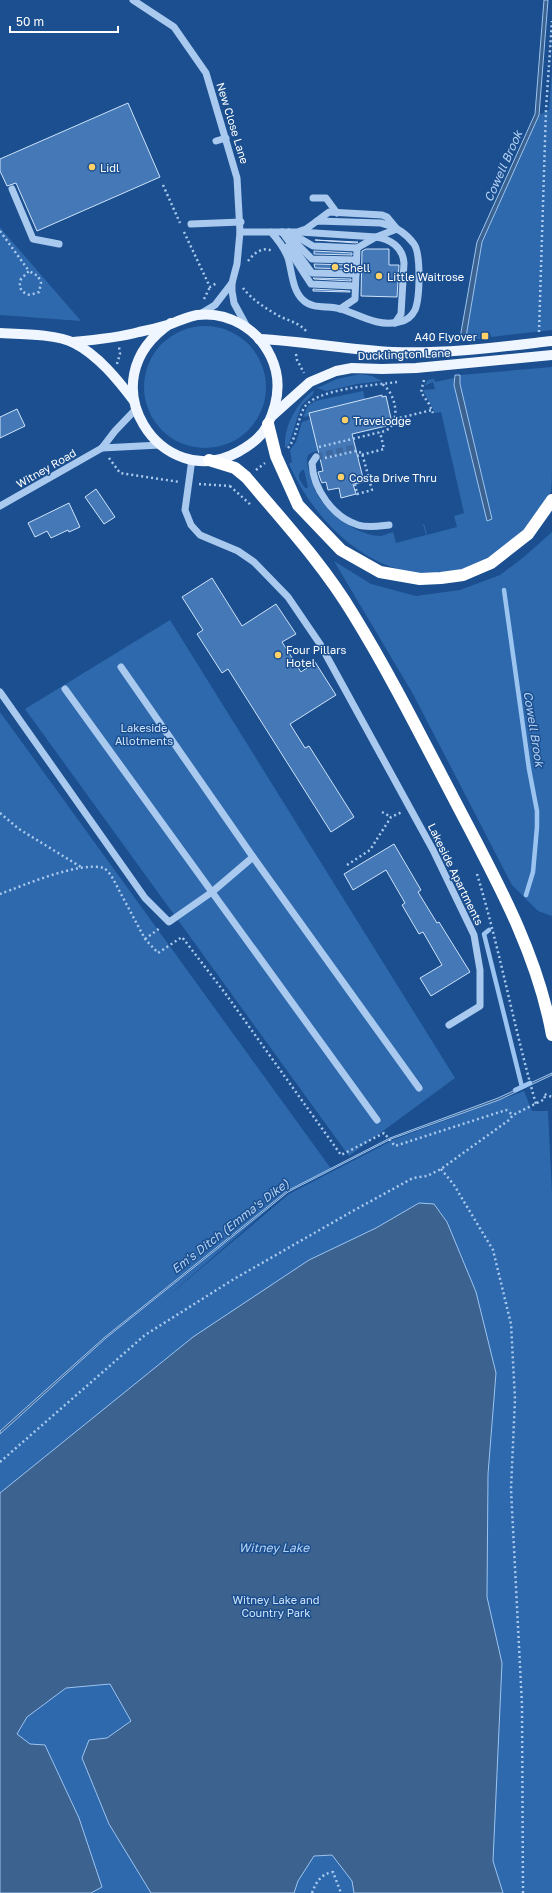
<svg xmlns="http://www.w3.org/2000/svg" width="552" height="1893" font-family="'Golos Text',sans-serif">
<rect width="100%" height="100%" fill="#1b4f8f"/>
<g fill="#2e69ad" fill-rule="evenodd">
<path d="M552 72V330L491 337 490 333 480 335V339L466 337 482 242 539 115 549 110Z"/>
<path d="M0 227 3 231 81 321 0 315Z"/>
<circle cx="205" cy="387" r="61"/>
<path d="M552 367C552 398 552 430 552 461 552 470 552 483 551 491 542 515 527 528 507 544 422 614 327 550 289 464L292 462 290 450 296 442 302 422 311 419 319 450 309 454C305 460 308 465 309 472 311 478 312 484 315 490 325 512 357 536 381 536 385 535 389 533 393 532L396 543 426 535 423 524H424L427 535 457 527 454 516 464 513 441 412 435 413 424 392 423 390 435 389 433 382 424 386 428 380 434 379 435 382 454 378V385L460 384V375ZM302 470H304L308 487 307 488H305L299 479V474Z"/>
<path d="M360 374 372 376 382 381 357 384 326 391 317 388 337 379Z"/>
<path d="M314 390 313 394 301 406 289 444 285 448C284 425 296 404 314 390Z"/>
<path d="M363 391 365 399 333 407V408L310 413V416L303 417 308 406 315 401Z"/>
<path d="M552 532V916L538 911 512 885 413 694 334 561 371 584 416 596 460 590 500 575 525 556Z"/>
<path d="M170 620 455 1078 349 1156 25 709Z"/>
<path d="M0 712 332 1170 288 1192 160 1303 289 1194 393 1140 524 1091 532 1111H548L552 1193V1893H0Z"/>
</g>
<g fill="#3c6290" stroke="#9cc4f0">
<path d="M544 0H548L539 115 482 242 466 337 460 338 477 242 535 114Z"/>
<path d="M455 375H460V384L492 519 487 521 454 385Z"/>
<path d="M552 1073V1075L499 1100 391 1139 288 1192 106 1338 0 1434V1431L105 1337 287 1191 390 1138 498 1098Z"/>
<path d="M419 1203 434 1204 447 1222 476 1292 496 1373 488 1474 487 1597 502 1663 493 1861 503 1893H354L352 1881 332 1855 314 1856 298 1881 294 1893H151L109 1824 82 1758 89 1740 107 1738 131 1721 110 1684 66 1688 27 1717 17 1734 30 1744 45 1745 79 1818 102 1887 91 1893H0V1493L193 1337 309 1260 376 1228Z"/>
</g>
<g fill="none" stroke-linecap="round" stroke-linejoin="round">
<g stroke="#9cc4f0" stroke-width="4.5">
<path d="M504 590 529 769 537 811V827L533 872 526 895"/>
<path d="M489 930 484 934 522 1087"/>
<path d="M515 1090 530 1083"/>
</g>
</g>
<g fill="#4478b7" stroke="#cfe3fa">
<path d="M128 103 160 177 37 231 16 183 7 186 0 171V159Z"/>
<path d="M315 240 358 242 356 243Z"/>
<path d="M366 249H389V265H399L397 297 361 296 362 251Z"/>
<path d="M314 251 352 253V255L314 254Z"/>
<path d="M314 264 351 265V269L315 268Z"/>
<path d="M313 278 351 279V281L314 279Z"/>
<path d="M313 289 350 291V292L313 291Z"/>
<path d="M382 395V397L386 396 392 423 385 425 386 426 352 434 364 482 353 484 356 494 341 498 339 488 328 490 326 482 322 483 321 481 318 472 323 471 309 413Z"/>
<path d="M17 409 25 426 0 438V417Z"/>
<path d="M96 489 115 517 104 524 85 497Z"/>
<path d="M69 503 80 527 69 532 68 530 51 538 47 531 35 537 28 523Z"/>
<path d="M212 578 242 626 276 604 296 634 282 642 301 672 315 662 336 695 290 724 305 748 309 746 354 817 331 832 228 669 222 673 197 634 203 630 182 597Z"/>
<path d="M394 844 421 890 418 892 437 923 439 922 470 972 431 996 420 978 442 965 423 932 419 934 402 905 405 903 386 870 353 890 344 874Z"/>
</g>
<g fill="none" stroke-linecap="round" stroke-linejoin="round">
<path stroke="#3d69a0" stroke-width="7" stroke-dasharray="7 3.5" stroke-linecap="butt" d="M316 457 354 448"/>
<g stroke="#a9c9ee" stroke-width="2.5" stroke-dasharray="2 3" stroke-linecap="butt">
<path d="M163 185 180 223"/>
<path d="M0 231 29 271 21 279C18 287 21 293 30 295L39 292 41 283 38 276 29 271"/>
<path d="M184 232 210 287 217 283"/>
<path d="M248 261C254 253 263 246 272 251"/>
<path d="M243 288C252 300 268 310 281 317 290 321 299 323 306 331"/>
<path d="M204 299 210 287"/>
<path d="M539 332 546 109 552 21"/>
<path d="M296 354 297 360 304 373"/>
<path d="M117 364 120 354 119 347"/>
<path d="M424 380 421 392 429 404 433 413"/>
<path d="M395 419 432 410"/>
<path d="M319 447 385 431C402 423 396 393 382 384"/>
<path d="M288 448C297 437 297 421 304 408 314 389 376 385 397 382"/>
<path d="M357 456 384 449 380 432"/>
<path d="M109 458 120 473 180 482"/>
<path d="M325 458 356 451 362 453 372 490 357 494 355 484"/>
<path d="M256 470 265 463"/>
<path d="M199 484 230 486"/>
<path d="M230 486 252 506"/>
<path d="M382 812 391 817"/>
<path d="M0 813 19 829 81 867"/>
<path d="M347 865 370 850 391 817 402 812"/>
<path d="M477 874C500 950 514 1028 536 1104"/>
<path d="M0 894C25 885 79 861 104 868 107 870 110 874 112 877L145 939 158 953 182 937 225 993 341 1155 384 1133 395 1146 506 1110 513 1115"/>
<path d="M145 939 160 928"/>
<path d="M441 1169 454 1185 493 1250 511 1324 515 1399 511 1489 522 1705 523 1893"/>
<path d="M0 1462 145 1335 234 1279 351 1212 413 1178 427 1176 441 1169 509 1120 513 1115 545 1099 544 1094 552 1097"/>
<path d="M312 1893C316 1882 321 1874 333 1872L341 1893"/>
</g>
<g stroke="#a9c9ee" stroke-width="7">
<path d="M133 0 174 27 206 73 237 178 240 232 237 264 232 283V291L234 303 247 327"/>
<path d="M216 141 226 138"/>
<path d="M12 189 33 239 59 244"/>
<path d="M313 198H326L337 213"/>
<path d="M191 224 241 222"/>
<path d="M240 232H297L306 229 317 221 381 223C394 226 406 233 414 244 421 254 420 298 415 310 412 316 406 321 399 322 377 327 360 315 341 309 328 305 313 310 303 300 292 290 292 271 288 258 284 247 278 240 271 232"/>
<path d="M282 232 312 273 356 274"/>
<path d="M289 232 313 246 357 248 376 237 397 229 387 217 382 215 329 212 317 221"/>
<path d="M300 232 376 237C390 239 403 247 404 263L401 314 395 323"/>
<path d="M288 235 312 259 356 260"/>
<path d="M287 247 311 284 355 286"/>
<path d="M340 309 355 299 357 248"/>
<path d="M200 314 215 305 232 283"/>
<path d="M102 448 160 445"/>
<path d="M316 457 312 463C313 489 333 517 358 525 368 528 379 526 389 525"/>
<path d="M192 459 185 510 191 525 200 535 238 551 254 562 288 597 320 644 433 850 474 935 480 970V1006L449 1025"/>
<path d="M0 506 102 448 115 431 136 409"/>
<path d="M121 667 253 857 419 1088"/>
<path d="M65 689 377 1120"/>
<path d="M0 692 145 898 169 922 212 892 253 857"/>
</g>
<g stroke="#f0f6ff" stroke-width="10">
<path d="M0 333C20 334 57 334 74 343 98 355 118 380 134 401"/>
<path d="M259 339C304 341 348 350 393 352 447 354 499 347 552 341"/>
<path d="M73 342C95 340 117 338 139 332 149 330 161 327 171 324 180 320 187 317 197 315 228 311 258 329 271 357 282 380 278 404 267 426 261 438 249 446 238 452 163 494 84 381 171 323"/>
<path d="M272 416 310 382 336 371 352 368 382 369 416 368 552 355"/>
</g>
<g stroke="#fff" stroke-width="12">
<path d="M268 424 276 456 298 505 341 550 380 572 420 579 441 578 463 575 491 563 528 534 552 500"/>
<path d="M209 460 235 468 246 477C283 521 323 564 353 614 390 674 422 738 455 801 494 876 537 951 552 1035"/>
</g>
</g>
<g fill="#ffd166" stroke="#1b4f8f" stroke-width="1.5">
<circle cx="92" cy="167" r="4"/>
<circle cx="335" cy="267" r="4"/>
<circle cx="379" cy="276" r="4"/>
<rect x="481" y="332" width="8" height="8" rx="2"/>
<circle cx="345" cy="420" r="4"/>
<circle cx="341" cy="477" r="4"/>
<circle cx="278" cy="655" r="4"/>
</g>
<g text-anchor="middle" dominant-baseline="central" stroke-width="3" stroke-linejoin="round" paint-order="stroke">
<g font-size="11" fill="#fff" stroke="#1b4f8f">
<text transform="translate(233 123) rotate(73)">New Close Lane</text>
<text transform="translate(404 354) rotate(-2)">Ducklington Lane</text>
<text transform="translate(46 468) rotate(-30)">Witney Road</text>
<text transform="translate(456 874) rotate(64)">Lakeside Apartments</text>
</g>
<g font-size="11" fill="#fff" stroke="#1b4f8f" text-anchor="start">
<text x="100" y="167">Lidl</text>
<text x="343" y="267">Shell</text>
<text x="387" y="276">Little Waitrose</text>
<text x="477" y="336" text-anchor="end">A40 Flyover</text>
<text x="353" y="420">Travelodge</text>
<text x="349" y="477">Costa Drive Thru</text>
<text x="286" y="649">Four Pillars<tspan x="286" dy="13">Hotel</tspan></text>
</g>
<g font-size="11" fill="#cfe3fa" stroke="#1b4f8f">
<text x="144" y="727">Lakeside<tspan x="144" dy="13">Allotments</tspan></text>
<text x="276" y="1599">Witney Lake and<tspan x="276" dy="13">Country Park</tspan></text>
</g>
<g font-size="12" font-style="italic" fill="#b5d3f5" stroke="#1b4f8f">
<text transform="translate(503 166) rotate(-66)">Cowell Brook</text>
<text transform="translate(534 729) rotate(81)">Cowell Brook</text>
<text transform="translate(230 1226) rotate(-38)">Em's Ditch (Emma's Dike)</text>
<text x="274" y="1547">Witney Lake</text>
</g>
</g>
<path d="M10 26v6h108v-6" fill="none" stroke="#ffffff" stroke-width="2"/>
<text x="16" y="26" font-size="12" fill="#ffffff" stroke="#1b4f8f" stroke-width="3" paint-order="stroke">50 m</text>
</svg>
